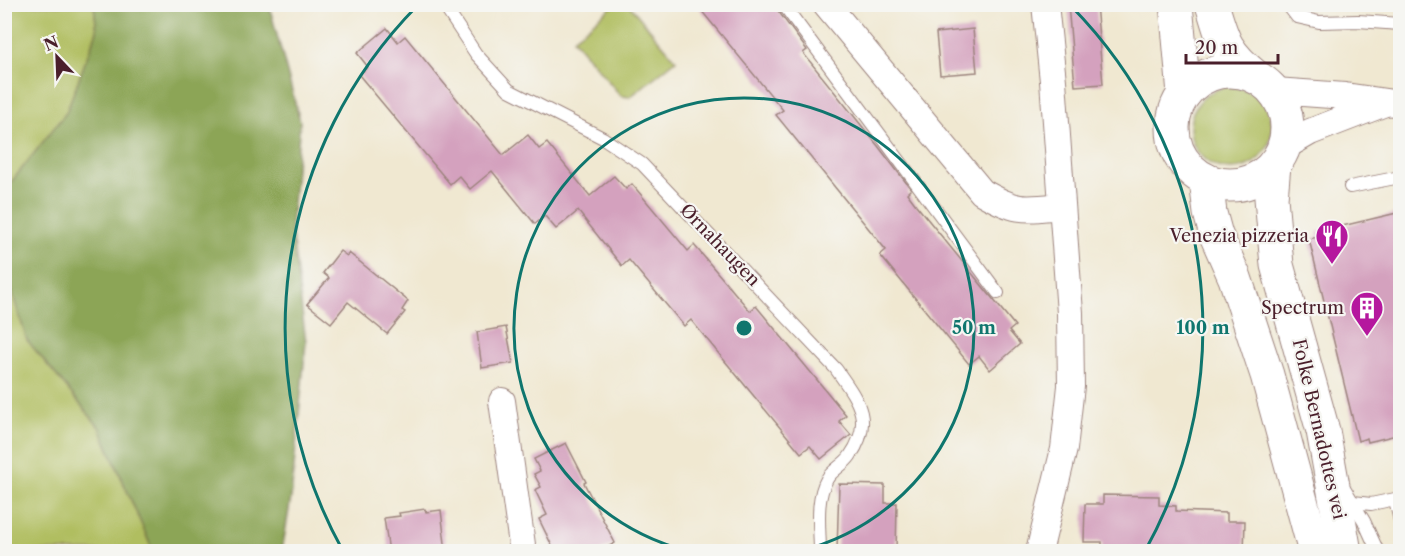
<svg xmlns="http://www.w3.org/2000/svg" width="1405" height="556" font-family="'Libre Caslon Text',serif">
<rect width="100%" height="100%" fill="#f6f6f2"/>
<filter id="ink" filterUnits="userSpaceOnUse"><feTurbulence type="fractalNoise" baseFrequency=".0167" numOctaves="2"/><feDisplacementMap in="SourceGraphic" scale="12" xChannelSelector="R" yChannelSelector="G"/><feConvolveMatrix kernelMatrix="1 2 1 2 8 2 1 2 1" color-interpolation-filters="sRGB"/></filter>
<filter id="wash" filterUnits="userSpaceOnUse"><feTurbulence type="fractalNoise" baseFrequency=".008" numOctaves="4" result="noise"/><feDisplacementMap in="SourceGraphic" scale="24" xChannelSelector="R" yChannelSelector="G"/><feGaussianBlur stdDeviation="1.35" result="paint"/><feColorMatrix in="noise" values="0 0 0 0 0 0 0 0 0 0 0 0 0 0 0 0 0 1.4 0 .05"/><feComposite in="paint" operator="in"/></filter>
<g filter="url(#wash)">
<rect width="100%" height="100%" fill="#f0e8d1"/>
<g fill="#b0be60" stroke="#7d6e46" stroke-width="1.5">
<path d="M5 5H94L97 31 66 113 5 190Z"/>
<path d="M614 5H629L676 60 630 97 621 96 573 39Z"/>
<circle cx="1231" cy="128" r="41"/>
<path d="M4 268 27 340 100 428 153 551H5Z"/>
</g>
<path fill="#8ca556" stroke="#6b6240" stroke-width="1.5" d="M94 5H269L300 121 291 227 306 342 291 498 282 551H153L100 428 27 340 5 268V190L66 113 97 31Z"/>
<g id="blocks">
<g fill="#d4a1be">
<path d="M696 4H773L807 50 803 53 878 146 911 189 907 193 916 205 1015 326 1009 331 1020 344 990 370 979 356 969 364 880 255 886 250 776 115 783 110Z"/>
<path d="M1068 4H1096L1103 84 1075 86Z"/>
<path d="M387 28 398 42 405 36 503 155 528 135 539 149 547 143 590 196 614 176 626 189 632 184 688 251 694 245 750 311 756 306 846 415 839 421 851 435 821 459 810 446 801 453 691 320 684 326 629 260 622 266 578 211 556 229 545 216 535 224 492 171 470 189 459 176 450 184 359 75 368 67 357 53Z"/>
<path d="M973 29 977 72 940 75 936 33Z"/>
<path d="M1401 212V434L1368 442 1367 438 1358 441 1309 239 1318 237 1317 232Z"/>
<path d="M340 251 347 256 349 253 408 301 402 310 405 312 387 334 348 302 331 323 307 304 329 278 323 273Z"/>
<path d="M506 327 513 363 482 368 477 332Z"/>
<path d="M566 443 586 482 584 483 615 543 599 552H555L539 519 547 515 535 490 541 487 534 474 540 471 534 459Z"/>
<path d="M839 484 885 485V503H897L896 552H837Z"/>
<path d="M1103 495 1159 496V505L1176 506V511L1227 513V521H1245L1244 552H1102V542H1084L1085 504H1103Z"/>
<path d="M425 509 426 512 441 510 446 552H389L384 518 400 516 399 513Z"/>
</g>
</g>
</g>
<g filter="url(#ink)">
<use href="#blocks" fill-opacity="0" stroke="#9d847e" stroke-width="1.5"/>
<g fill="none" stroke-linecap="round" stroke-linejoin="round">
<defs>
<g id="service">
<path d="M443 4 476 54 509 90 603 138 642 164 836 369C857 399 875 420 850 456 844 465 832 470 827 479 815 500 820 529 820 552"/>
<path d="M783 4 998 293"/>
<path d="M1287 4 1297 17 1319 22 1358 21 1400 24"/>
<path d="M1350 187 1400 177"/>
<path d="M1345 489 1364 521 1378 552"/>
<path d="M1395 500 1400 521"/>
<path d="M1353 502 1371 504 1400 498"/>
</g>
<g id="minor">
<path d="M826 4 982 192C1017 212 1023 210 1061 206"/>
<path d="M1275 91 1345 96 1400 104"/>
<path d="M1284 147 1310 132 1385 103"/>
<path d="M502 401 523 552"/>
<path d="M1039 552 1064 449 1071 386 1070 313 1053 81 1045 4"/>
</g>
<g id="primary">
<path d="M1176 4 1184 94"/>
<path d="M1212 4C1223 41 1225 52 1256 77"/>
<circle cx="1230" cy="128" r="57"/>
<path d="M1274 165 1271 198 1277 265 1323 431 1345 552"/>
<path d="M1206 180 1210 213 1216 235 1235 278 1267 375 1315 552"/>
</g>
</defs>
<use href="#service" stroke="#9d847e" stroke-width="14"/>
<use href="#minor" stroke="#9d847e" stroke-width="28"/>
<use href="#primary" stroke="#9d847e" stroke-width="35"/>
<use href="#service" stroke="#fff" stroke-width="12"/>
<use href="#minor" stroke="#fff" stroke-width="26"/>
<use href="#primary" stroke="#fff" stroke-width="33"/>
</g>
</g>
<g fill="none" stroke="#0f766e" stroke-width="3">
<path d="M688 551A230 230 0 1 1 800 551"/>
<path d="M343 551A459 459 0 0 1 417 6M1071 6A459 459 0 0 1 1145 551"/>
</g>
<defs>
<symbol id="restaurant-pin" viewBox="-11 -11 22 30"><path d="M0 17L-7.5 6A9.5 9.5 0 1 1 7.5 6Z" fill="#b5179e" stroke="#f6f6f2"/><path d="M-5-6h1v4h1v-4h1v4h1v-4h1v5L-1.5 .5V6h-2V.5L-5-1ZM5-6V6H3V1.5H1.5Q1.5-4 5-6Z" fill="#fff"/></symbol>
<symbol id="building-pin" viewBox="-11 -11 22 30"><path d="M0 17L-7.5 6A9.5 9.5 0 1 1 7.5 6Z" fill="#b5179e" stroke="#f6f6f2"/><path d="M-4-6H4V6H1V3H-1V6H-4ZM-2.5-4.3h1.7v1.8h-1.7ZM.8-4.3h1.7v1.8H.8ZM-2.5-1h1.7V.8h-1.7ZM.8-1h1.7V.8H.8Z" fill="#fff"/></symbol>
</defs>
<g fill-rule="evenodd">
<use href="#restaurant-pin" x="1313" y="217" width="38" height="52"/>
<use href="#building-pin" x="1348" y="289" width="38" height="52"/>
</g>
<g text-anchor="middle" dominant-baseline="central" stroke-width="4.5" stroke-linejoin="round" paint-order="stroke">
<g font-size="18" fill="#4a1f2b" stroke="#f6f6f2" text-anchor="end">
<text x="1309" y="236">Venezia pizzeria</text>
<text x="1344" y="308">Spectrum</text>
</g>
<g font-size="18" fill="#4a1f2b" stroke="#f6f6f2">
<text transform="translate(720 245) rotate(46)">Ørnahaugen</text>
<text transform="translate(1319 429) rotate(77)">Folke Bernadottes vei</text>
</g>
</g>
<circle cx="744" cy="328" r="9" fill="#0f766e" stroke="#f6f6f2" stroke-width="3"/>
<g font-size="18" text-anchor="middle" font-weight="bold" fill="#0f766e" stroke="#f6f6f2" stroke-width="4.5" stroke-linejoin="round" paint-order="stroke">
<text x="974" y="334">50 m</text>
<text x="1203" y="334">100 m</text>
</g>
<rect width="1405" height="556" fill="none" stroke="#f6f6f2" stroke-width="24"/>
<g transform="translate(57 57) rotate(337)" stroke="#f6f6f2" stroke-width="4.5" paint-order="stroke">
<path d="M0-4.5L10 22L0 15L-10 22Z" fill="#4a1f2b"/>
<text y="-9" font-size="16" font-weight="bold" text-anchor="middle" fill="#4a1f2b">N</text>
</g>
<path d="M1186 54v9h92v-9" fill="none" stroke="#4a1f2b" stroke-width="3"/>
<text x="1195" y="54" font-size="18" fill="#4a1f2b" stroke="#f6f6f2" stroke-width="4.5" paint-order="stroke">20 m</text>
</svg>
